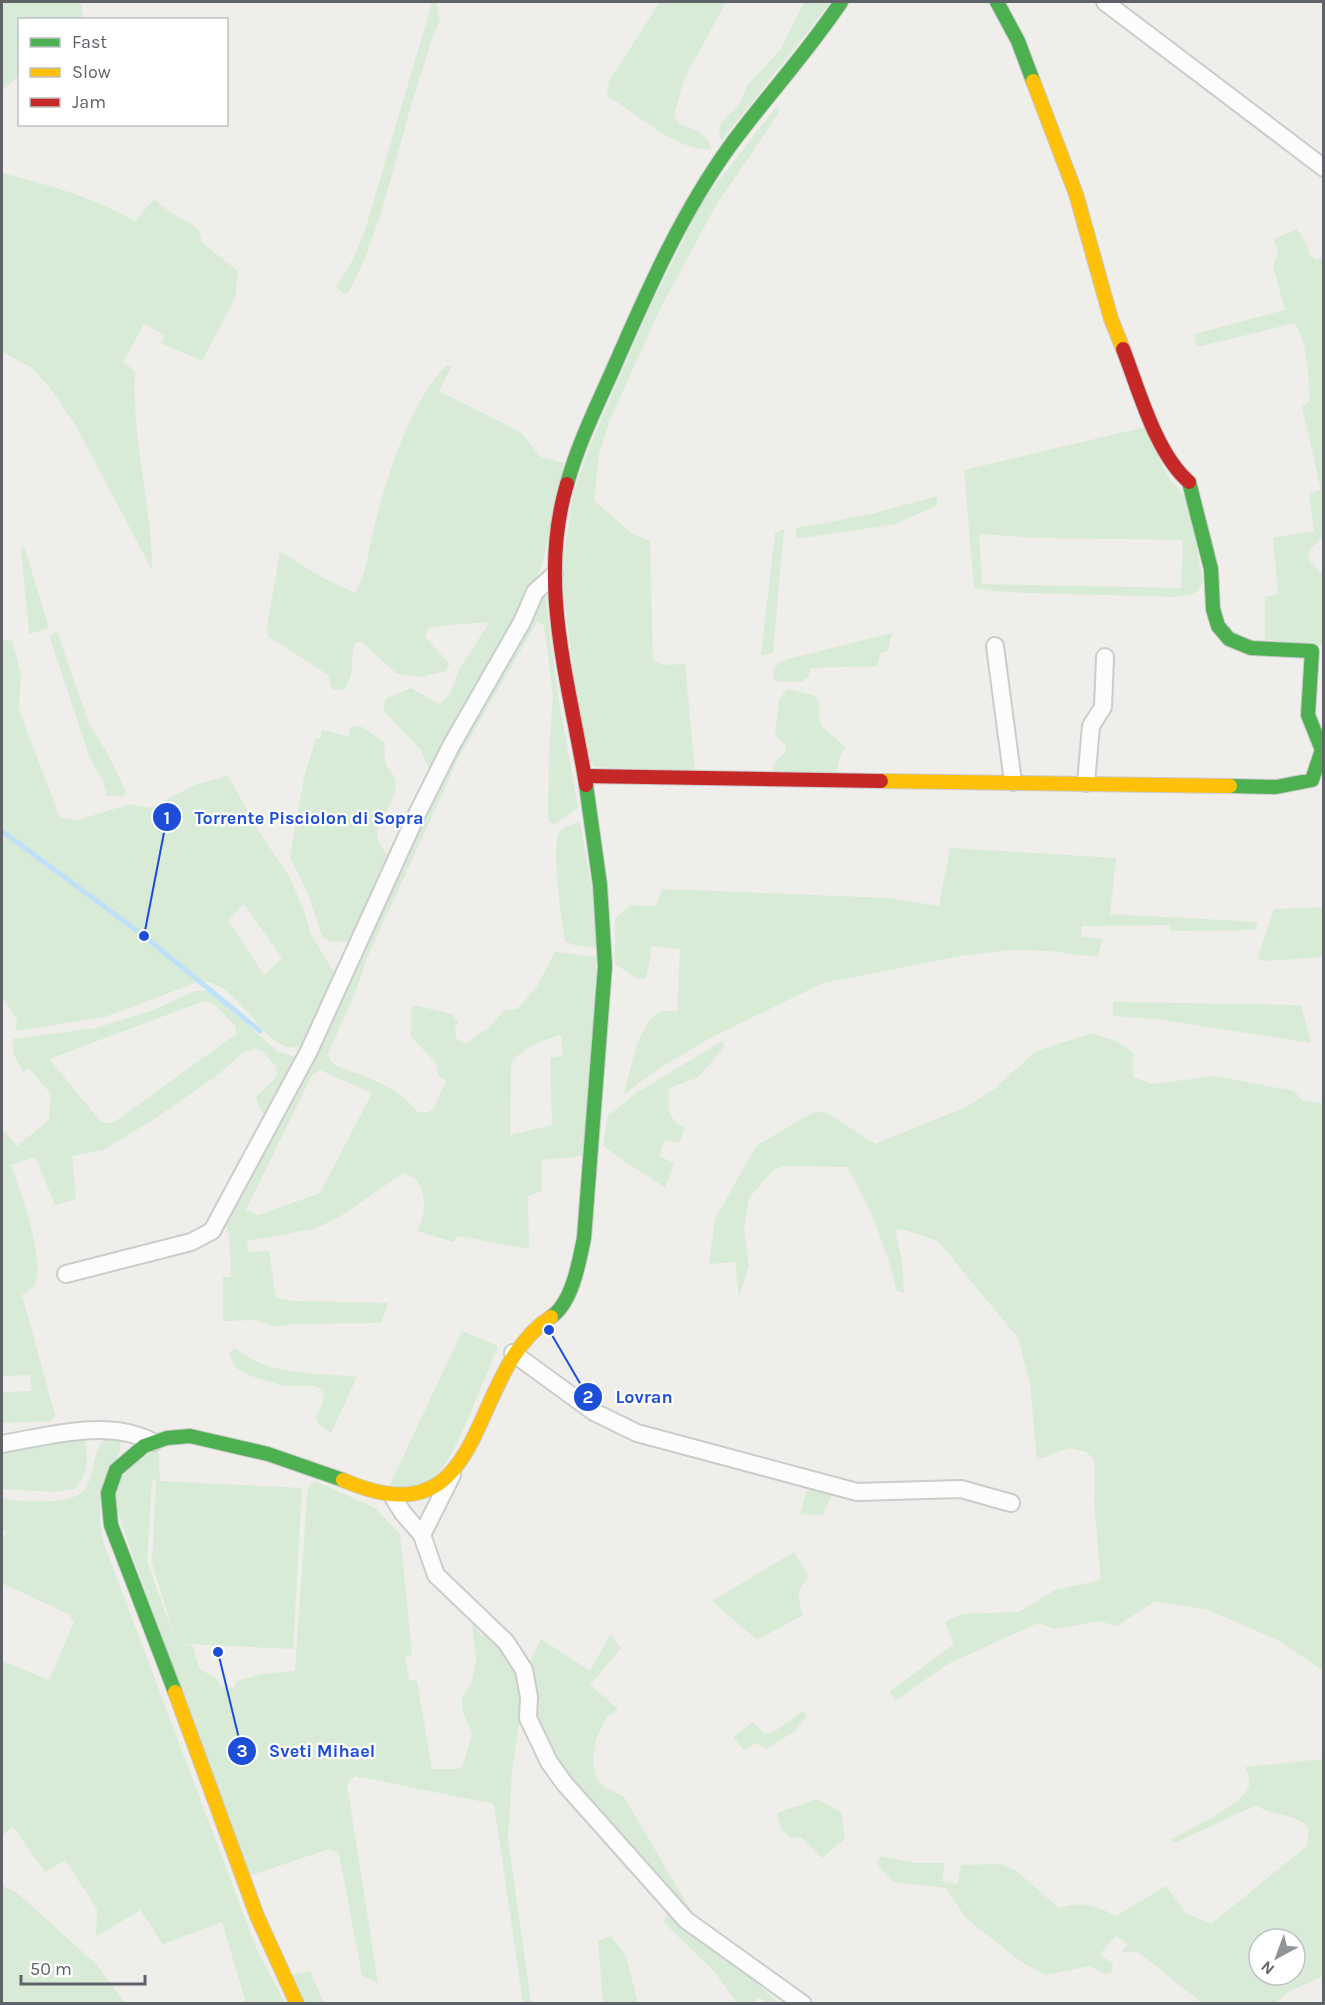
<svg xmlns="http://www.w3.org/2000/svg" width="1325" height="2005" font-family="Karla,sans-serif">
<rect width="100%" height="100%" fill="#efeeea"/>
<g fill="#d8ebd6" fill-rule="evenodd">
<path d="M2 2H81L82 14 88 19 20 20 19 75 2 91Z"/>
<path d="M660 2H726L684 79 674 116C683 134 703 123 712 150 669 148 642 116 607 96L609 81Z"/>
<path d="M804 2H831L722 140 719 137 721 122 739 105 747 86 780 50Z"/>
<path d="M432 3H436L440 21C430 39 427 57 420 77 396 149 385 225 348 293L345 294 336 287 351 263 365 230Z"/>
<path d="M776 107 780 111 715 207 658 313 610 420 599 454 594 501 633 534 650 541 653 660 663 665 685 664 695 771 595 767 589 760 575 684 561 571 574 492 588 450 651 305 702 202Z"/>
<path d="M2 173C47 184 94 198 135 221L154 199 171 213 190 223 199 231 202 243 238 271 235 298 202 361 161 343 165 335 144 324 123 362 135 371C131 437 152 504 152 570L75 424 50 388 31 367 2 352Z"/>
<path d="M1297 229 1307 245 1310 256 1317 260 1323 257V537L1308 551 1310 561 1323 574V646L1265 640V597L1278 594 1273 538 1314 531 1309 493 1321 490 1302 407 1310 400C1308 373 1308 347 1295 323L1197 347 1194 334 1285 310 1273 266 1278 253 1274 239Z"/>
<path d="M447 365 452 366 439 391 509 426 521 433 541 457 564 463 542 565 517 620 430 771 420 749 384 711 385 699 411 688 439 704 450 694 460 668 489 623C482 622 433 626 428 629L425 637 450 664 445 671 421 677 396 673 363 643 356 642C347 660 359 669 343 690L332 689 328 675 268 636 267 627 280 551 321 577 355 593C366 576 368 551 373 532 385 482 410 400 447 365Z"/>
<path d="M1145 427 1168 477 1188 501 1203 582C1197 596 1190 595 1176 597L1003 592 974 588 964 470ZM979 534 1040 538 1183 540 1181 588 982 584Z"/>
<path d="M937 496V505L896 524 796 539V528L872 514Z"/>
<path d="M784 529 773 653 761 655 775 533Z"/>
<path d="M24 546 49 628 29 634 21 550Z"/>
<path d="M545 594 558 695 578 807 554 825 548 820 549 751 553 696 544 625 537 622 459 757 366 960 359 983 328 1054 330 1061 337 1066C370 1079 394 1084 418 1112L427 1113 434 1108 446 1081 438 1075 436 1063 411 1037V1010L414 1005 452 1014 458 1022 455 1030 456 1038 464 1044 487 1029 505 1010 517 1009 536 988 555 952 597 957 585 1156 541 1160 542 1191 528 1196 529 1249 458 1236 453 1242 417 1231C428 1213 428 1179 403 1173L338 1218 313 1229 247 1241 248 1252 269 1251 276 1298 295 1301 388 1303 381 1323 293 1324 275 1327 256 1320 223 1321V1277H231L229 1233 224 1222 432 792 541 595ZM561 1035 563 1055 550 1058 552 1125 510 1135 511 1062C525 1047 541 1040 561 1035ZM320 1070 372 1093 320 1193 258 1215 246 1210 312 1075Z"/>
<path d="M57 632 90 726 107 752 126 792 123 796H107L102 779 91 761 49 635Z"/>
<path d="M892 633 888 651 881 652 877 666 811 668 808 677 801 682 774 681 773 670 781 661Z"/>
<path d="M2 640H12L21 674 19 710 60 818 78 820 130 804 150 808 197 784 228 776 259 832 289 876 305 913 310 933 338 979 303 1047C298 1047 290 1048 284 1046 253 1032 235 978 198 982L105 1017 15 1031 17 1020 2 996ZM244 904 282 958 264 975 228 920Z"/>
<path d="M787 689 813 695 820 702C814 733 830 729 845 747L840 756 836 774 772 775 774 763 786 752 785 744 775 736 779 700Z"/>
<path d="M354 726 362 727 384 742C385 748 384 754 385 760 386 771 397 774 396 785 393 815 360 828 390 857L355 934 348 941 339 942 329 941 322 936 309 896 290 857 304 777 316 738 320 739 322 730 350 737 349 729Z"/>
<path d="M580 822 594 901 596 948 574 945 565 941C562 924 551 843 559 833 564 826 573 824 580 822Z"/>
<path d="M950 848 1116 858 1110 914 1258 922 1255 930 1171 931V925L1082 926 1081 937 1102 939 1098 957 1049 951 1011 950 966 955 823 983 714 1036 661 1067 624 1094C630 1072 637 1031 654 1016 660 1010 669 1011 677 1011L680 949 652 946 646 979 636 978 615 964V919L630 905 656 906 662 889 889 898 939 906Z"/>
<path d="M1323 907V957L1268 961 1257 959 1274 909Z"/>
<path d="M195 991H211L278 1052 299 1058 268 1121 259 1107 256 1097 276 1077 277 1067 261 1050 255 1049 242 1053 219 1074 156 1118 103 1150 72 1156 76 1199 55 1205 35 1157 11 1165C22 1195 40 1245 37 1277 36 1286 29 1291 22 1295L55 1415 51 1421 2 1423V1392L32 1391 30 1375 2 1376V1129L17 1146 49 1120 51 1094 29 1068 23 1072 13 1053V1039L96 1028 153 1010ZM204 1001 214 1004 236 1027V1034L113 1123H102L49 1059Z"/>
<path d="M1113 1002 1301 1005 1311 1043 1157 1019 1113 1016Z"/>
<path d="M1092 1033 1118 1042 1133 1053V1077L1152 1084 1216 1076 1294 1091 1303 1101 1323 1103V1671L1280 1641 1209 1610 1155 1601 1117 1626 1098 1621 1056 1629 1038 1623 948 1664 896 1700 889 1692 954 1644 945 1622 961 1614 1019 1612 1055 1590 1101 1580 1094 1503 1095 1462 1087 1452 1069 1448 1037 1460 1030 1384 1018 1338 938 1241 902 1229 895 1230 902 1262 904 1293 897 1291C886 1247 870 1206 847 1167L785 1166 774 1169 749 1198 744 1229 749 1265 739 1297 735 1262 709 1264 715 1219 756 1146 812 1113 824 1111 875 1144 966 1107 993 1090 1036 1051Z"/>
<path d="M722 1041 725 1047 697 1078 669 1088C670 1111 663 1114 685 1128L679 1143 664 1140 659 1156 674 1163 665 1188C645 1172 622 1163 603 1145L608 1116 636 1093Z"/>
<path d="M462 1331 498 1346C484 1377 458 1454 436 1475 423 1487 405 1487 388 1489Z"/>
<path d="M235 1348C270 1377 315 1372 357 1377L331 1433 319 1425 315 1417 322 1405 324 1390 315 1386H284L251 1376 236 1368 229 1354Z"/>
<path d="M115 1436 120 1442V1451C105 1489 93 1502 104 1544L257 1950 285 2003H246L222 1922 163 1944 140 1910 96 1937 97 1909 65 1860 45 1872 13 1827 2 1835V1661L49 1680 74 1622 68 1614 2 1583V1539L7 1532 2 1530V1498C20 1502 66 1505 81 1493 99 1479 88 1439 115 1436Z"/>
<path d="M84 1438C88 1459 90 1473 74 1489L56 1492 2 1489V1451Z"/>
<path d="M158 1443 160 1481 302 1488 293 1649 181 1644 193 1646 199 1669 216 1678 222 1687 233 1688 237 1681 261 1674 295 1671 307 1497 308 1487 315 1481 375 1508 400 1534 412 1655 405 1656 409 1680 417 1681 432 1769H457L463 1766 472 1733 462 1710V1697L472 1682 476 1661 472 1623 482 1636 487 1632 510 1664 517 1675 523 1698 512 1771 508 1838 531 2003H523L494 1804 355 1776 347 1784 378 1983 362 1976 339 1853 329 1849 246 1877 113 1499 118 1480ZM152 1480 156 1481 152 1563 177 1644 147 1562Z"/>
<path d="M808 1487 832 1494 823 1515 800 1514Z"/>
<path d="M794 1552 809 1577C796 1591 797 1597 803 1615L757 1640 712 1601Z"/>
<path d="M610 1635 621 1648 590 1685 618 1709 606 1718 596 1739 593 1762 597 1779 605 1787 624 1797 690 1909V1915L568 1780 533 1724 526 1669 541 1639 590 1671Z"/>
<path d="M803 1711 807 1716 795 1731 766 1749 756 1743 744 1750 733 1737 753 1722 763 1733H772Z"/>
<path d="M1323 1759V1976L1288 1992 1275 2003H1202L1138 1952H1122L1128 1944 1116 1936 1100 1954 1113 1965 1112 1972 1105 1974 1089 1966 1045 1975 1020 1961 966 1918 946 1888 893 1882 877 1864 880 1856 915 1863H945L942 1881 958 1884 961 1865 1001 1864 1015 1870 1059 1908C1082 1901 1094 1905 1116 1916L1166 1886 1187 1914 1211 1924 1307 1846 1309 1829C1296 1811 1271 1817 1256 1805L1175 1843 1170 1840C1189 1829 1236 1808 1247 1790 1252 1783 1248 1774 1245 1767ZM1259 1939H1295V1975H1259Z"/>
<path d="M817 1799 841 1812 845 1839 822 1858 801 1837 790 1838 781 1828 777 1813Z"/>
<path d="M2 1882 4 1887 16 1892 97 1965 125 2003H2Z"/>
<path d="M667 1914 757 1983 778 2003H766L759 1997 752 2003H737L714 1971 663 1922Z"/>
<path d="M611 1936 626 1956 638 2003H603L598 1941Z"/>
<path d="M310 1971 324 2003H304L290 1975Z"/>
</g>
<g fill="none" stroke-linecap="round" stroke-linejoin="round">
<path stroke="#bfe0f9" stroke-width="5" d="M2 831 144 936 260 1031"/>
<defs>
<g id="street">
<path d="M1105 2 1324 168"/>
<path d="M995 646 1013 782"/>
<path d="M1086 783 1091 726 1103 707 1105 657"/>
<path d="M66 1274 191 1242 212 1231 309 1051 417 814 451 746 522 622 535 592 554 575"/>
<path d="M513 1353 594 1412 637 1433 857 1492 961 1489 1011 1503"/>
<path d="M2 1444C48 1436 108 1418 153 1442"/>
<path d="M393 1497 403 1513 422 1535 436 1575 506 1642 524 1670 529 1697 528 1718 549 1762 564 1783 686 1920 803 2004"/>
<path d="M422 1535 452 1475"/>
</g>
<g id="fast">
<path d="M997 2 1018 41 1033 81"/>
<path d="M1189 482 1211 569 1213 609 1218 626 1229 639 1251 648 1312 651 1308 715 1322 750 1312 780 1276 787 1230 786"/>
<path d="M567 484C579 440 600 400 618 358 650 285 683 211 730 146 766 97 807 53 841 2"/>
<path d="M551 1317C572 1303 579 1263 584 1238L605 966 600 885 586 785"/>
<path d="M175 1692 111 1525 108 1493 116 1470 144 1446 167 1438 190 1436 268 1454 343 1480"/>
</g>
<g id="slow">
<path d="M1033 81 1076 194 1111 319 1123 349"/>
<path d="M881 781 1230 786"/>
<path d="M343 1480C493 1545 463 1374 551 1317"/>
<path d="M175 1692 257 1916 297 2004"/>
</g>
<g id="jam">
<path d="M1123 349C1139 390 1156 454 1189 482"/>
<path d="M567 484C537 585 570 685 586 785"/>
<path d="M585 776 881 781"/>
</g>
</defs>
<use href="#street" stroke="#cbcccc" stroke-width="20"/>
<use href="#fast" stroke="#cacacb" stroke-width="16"/>
<use href="#slow" stroke="#cacacb" stroke-width="16"/>
<use href="#jam" stroke="#cacacb" stroke-width="16"/>
<use href="#street" stroke="#fdfcfc" stroke-width="16"/>
<use href="#fast" stroke="#4caf50" stroke-width="14"/>
<use href="#slow" stroke="#ffc107" stroke-width="14"/>
<use href="#jam" stroke="#c62828" stroke-width="14"/>
</g>
<path fill="none" stroke="#1d4ed8" stroke-width="2" d="M144 936L167 817M549 1330L588 1397M218 1652L242 1751"/>
<g fill="#1d4ed8" stroke="#fff" stroke-width="2">
<circle cx="144" cy="936" r="6"/>
<circle cx="549" cy="1330" r="6"/>
<circle cx="218" cy="1652" r="6"/>
<circle cx="167" cy="817" r="15"/>
<circle cx="588" cy="1397" r="15"/>
<circle cx="242" cy="1751" r="15"/>
</g>
<g font-size="18" text-anchor="middle" font-weight="bold" fill="#fff">
<text x="167" y="824">1</text>
<text x="588" y="1403">2</text>
<text x="242" y="1757">3</text>
</g>
<g font-size="18" text-anchor="middle" font-weight="bold" fill="#1d4ed8" stroke="#fff" stroke-width="4.5" stroke-linejoin="round" paint-order="stroke">
<text x="309" y="824">Torrente Pisciolon di Sopra</text>
<text x="644" y="1403">Lovran</text>
<text x="322" y="1757">Sveti Mihael</text>
</g>
<rect width="1325" height="2005" fill="none" stroke="#5f6368" stroke-width="6"/>
<rect x="18" y="18" width="210" height="108" fill="#ffffff" stroke="#bfc1c3" stroke-width="1.5"/>
<rect x="30" y="38" width="30" height="9" fill="#4caf50" stroke="#bfc1c3" stroke-width="1.5"/>
<text x="72" y="48" font-size="18" fill="#5f6368">Fast</text>
<rect x="30" y="68" width="30" height="9" fill="#ffc107" stroke="#bfc1c3" stroke-width="1.5"/>
<text x="72" y="78" font-size="18" fill="#5f6368">Slow</text>
<rect x="30" y="98" width="30" height="9" fill="#c62828" stroke="#bfc1c3" stroke-width="1.5"/>
<text x="72" y="108" font-size="18" fill="#5f6368">Jam</text>
<g transform="translate(1277 1957) rotate(221)"><circle r="28" fill="#ffffff" stroke="#bfc1c3" stroke-width="1.5"/>
<path d="M0-4.5L10 22L0 15L-10 22Z" fill="#919496"/>
<text y="-9" font-size="16" font-weight="bold" text-anchor="middle" fill="#5f6368">N</text>
</g>
<path d="M21 1975v9h124v-9" fill="none" stroke="#5f6368" stroke-width="3"/>
<text x="30" y="1975" font-size="18" fill="#5f6368" stroke="#ffffff" stroke-width="4.5" paint-order="stroke">50 m</text>
</svg>
